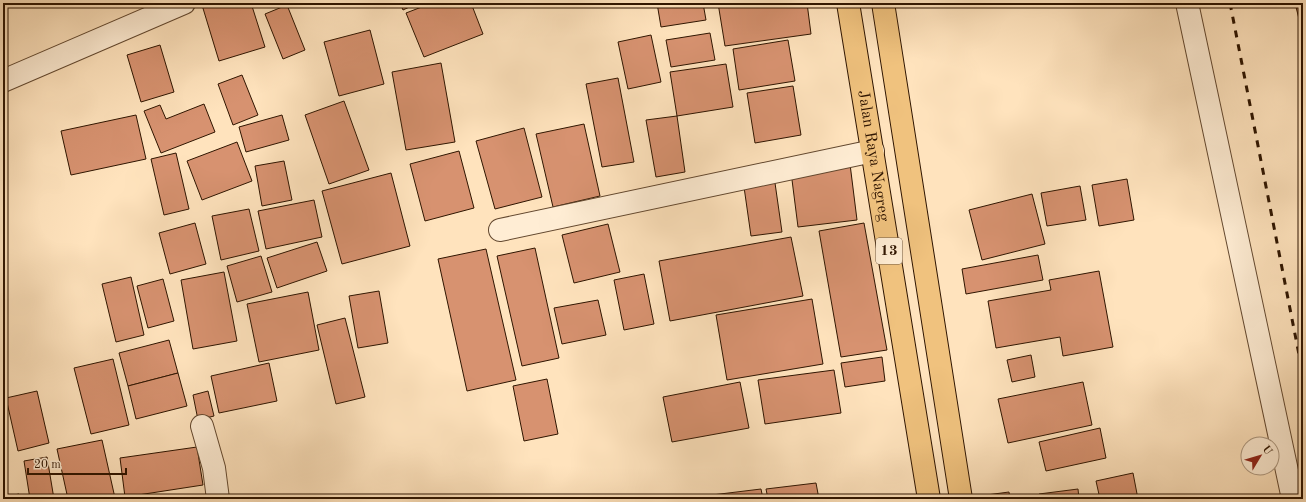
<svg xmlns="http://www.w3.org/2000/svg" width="1306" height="502" font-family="'Old Standard TT',serif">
<rect width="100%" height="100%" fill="#ffe3bd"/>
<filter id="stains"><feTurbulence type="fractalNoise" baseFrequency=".005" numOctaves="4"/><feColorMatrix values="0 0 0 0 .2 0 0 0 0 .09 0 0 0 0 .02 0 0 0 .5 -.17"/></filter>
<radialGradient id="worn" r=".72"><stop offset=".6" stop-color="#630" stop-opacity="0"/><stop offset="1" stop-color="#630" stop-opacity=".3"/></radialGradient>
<g fill="#d79270" stroke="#2f1500">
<path d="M208 3H251L265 47 219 61 202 5Z"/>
<path d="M400 3H418L403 10Z"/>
<path d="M432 3H471L483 34 424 57 406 13Z"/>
<path d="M657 3H703L706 20 661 27Z"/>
<path d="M718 3H807L811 34 725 46Z"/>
<path d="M1295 3H1303V35Z"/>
<path d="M287 5 305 50 283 59 265 14Z"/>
<path d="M370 30 384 84 339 96 324 42Z"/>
<path d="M710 33 715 60 671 67 666 40Z"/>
<path d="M651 35 661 82 628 89 618 42Z"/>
<path d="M788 40 795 81 739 90 733 49Z"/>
<path d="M160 45 174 92 141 102 127 55Z"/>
<path d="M441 63 455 142 406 150 392 72Z"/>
<path d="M726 64 733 107 677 116 670 72Z"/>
<path d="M242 75 258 115 233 125 218 84Z"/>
<path d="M618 78 634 162 602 167 586 84Z"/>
<path d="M793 86 801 135 755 143 747 93Z"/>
<path d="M344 101 369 170 329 184 305 115Z"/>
<path d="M204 104 215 132 161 153 144 111 160 105 166 119Z"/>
<path d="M136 115 146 159 71 175 61 131Z"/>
<path d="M282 115 289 140 246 152 239 127Z"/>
<path d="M677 116 685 172 656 177 646 120Z"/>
<path d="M584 124 600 196 553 207 536 134Z"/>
<path d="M524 128 542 197 495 209 476 141Z"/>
<path d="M237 142 252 181 202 200 187 161Z"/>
<path d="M459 151 474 208 425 221 410 164Z"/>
<path d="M176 153 189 209 164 215 151 159Z"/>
<path d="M284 161 292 200 262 206 255 166Z"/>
<path d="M850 164 857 220 798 227 791 172Z"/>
<path d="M391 173 410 246 342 264 322 191Z"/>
<path d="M1127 179 1134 220 1099 226 1092 185Z"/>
<path d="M775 183 782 232 751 236 744 187Z"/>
<path d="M1080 186 1086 220 1047 226 1041 193Z"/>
<path d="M1032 194 1045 244 982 260 969 210Z"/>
<path d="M314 200 322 237 266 249 258 211Z"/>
<path d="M249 209 259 251 221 260 212 216Z"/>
<path d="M195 223 206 264 170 274 159 233Z"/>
<path d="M864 223 887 350 841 357 819 231Z"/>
<path d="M608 224 620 272 574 283 562 235Z"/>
<path d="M791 237 803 296 670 321 659 261Z"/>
<path d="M317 242 327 271 277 288 267 258Z"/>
<path d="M535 248 559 358 522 366 497 256Z"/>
<path d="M486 249 516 380 467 391 438 259Z"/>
<path d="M1038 255 1043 280 966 294 962 269Z"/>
<path d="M261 256 272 292 237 302 227 266Z"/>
<path d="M1099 271 1113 347 1063 356 1060 337 996 348 988 301 1051 290 1049 280Z"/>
<path d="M224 272 237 341 193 349 181 280Z"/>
<path d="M644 274 654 324 624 330 614 280Z"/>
<path d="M131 277 144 335 116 342 102 284Z"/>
<path d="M163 279 174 321 148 328 137 286Z"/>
<path d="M379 291 388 343 358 348 349 296Z"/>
<path d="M308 292 319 350 259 362 247 304Z"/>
<path d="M812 299 823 364 727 380 716 315Z"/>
<path d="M598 300 606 335 562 344 554 308Z"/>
<path d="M345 318 365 397 336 404 317 325Z"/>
<path d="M169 340 178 373 128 386 119 353Z"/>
<path d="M1031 355 1035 377 1012 382 1007 360Z"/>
<path d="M882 357 885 381 845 387 841 363Z"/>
<path d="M113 359 129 425 91 434 74 368Z"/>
<path d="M269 363 277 401 219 413 211 376Z"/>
<path d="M834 370 841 413 765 424 758 380Z"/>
<path d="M178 373 187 406 136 419 128 386Z"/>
<path d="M547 379 558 434 524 441 513 386Z"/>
<path d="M740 382 749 428 672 442 663 397Z"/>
<path d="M1083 382 1092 425 1008 443 998 399Z"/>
<path d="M37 391 49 443 18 451 6 398Z"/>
<path d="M208 391 214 416 198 420 193 395Z"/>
<path d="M1100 428 1106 458 1046 471 1039 442Z"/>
<path d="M102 440 115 498 68 499 57 449Z"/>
<path d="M197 447 203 485 125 497 120 458Z"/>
<path d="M47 457 54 499H30L24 461Z"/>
<path d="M1133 473 1138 499H1100L1096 481Z"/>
<path d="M816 483 819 499H768L766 489Z"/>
<path d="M761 489 763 499H713L712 495Z"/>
<path d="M1078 489 1079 499H1039V494Z"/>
<path d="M1009 492 1010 499H979V496Z"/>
<path d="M19 494 20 499H3V497Z"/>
</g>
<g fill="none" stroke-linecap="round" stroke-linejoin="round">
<defs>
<g id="minor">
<path d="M1187 3 1293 499"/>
<path d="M3 81 184 3"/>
<path d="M500 230 873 151"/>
<path d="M202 426 214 468 218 499"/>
</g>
<g id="trunk">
<path id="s1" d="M848 3 929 499"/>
<path d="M883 3 961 499"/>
</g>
</defs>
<use href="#minor" stroke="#63482f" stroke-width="24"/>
<use href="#trunk" stroke="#2f1500" stroke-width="24"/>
<use href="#minor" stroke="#ffedd4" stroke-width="22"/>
<use href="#trunk" stroke="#f0c27e" stroke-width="22"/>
<path stroke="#2f1500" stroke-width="3" stroke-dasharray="7 7" stroke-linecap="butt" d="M1230 3 1303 375"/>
</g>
<g text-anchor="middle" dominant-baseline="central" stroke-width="3" stroke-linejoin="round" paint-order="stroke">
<rect fill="#ffedd4" stroke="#6d5640" stroke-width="1" x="876" y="238" width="26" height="26" rx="3"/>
<g font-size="15" font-weight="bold" fill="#2f1500">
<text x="889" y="251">13</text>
</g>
<g font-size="16" fill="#2f1500" stroke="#ffedd4">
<text stroke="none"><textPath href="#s1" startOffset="155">Jalan Raya Nagreg</textPath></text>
</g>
</g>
<rect width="1306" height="502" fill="none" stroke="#ffe3bd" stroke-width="16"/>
<rect x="4" y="4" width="1298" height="494" fill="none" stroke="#2f1500" stroke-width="2"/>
<rect x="8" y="8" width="1290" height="486" fill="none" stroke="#2f1500"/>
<g transform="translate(1260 456) rotate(52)"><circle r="19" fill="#ffedd4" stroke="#ac977f"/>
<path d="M0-3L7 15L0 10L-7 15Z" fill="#8f2418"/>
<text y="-6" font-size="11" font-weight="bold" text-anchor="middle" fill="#2f1500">U</text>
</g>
<path d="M28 468v6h98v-6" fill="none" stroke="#2f1500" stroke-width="2"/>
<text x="34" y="468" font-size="12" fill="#2f1500" stroke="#ffedd4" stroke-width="3" paint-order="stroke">20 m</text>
<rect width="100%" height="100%" filter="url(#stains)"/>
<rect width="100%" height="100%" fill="url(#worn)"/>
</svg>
